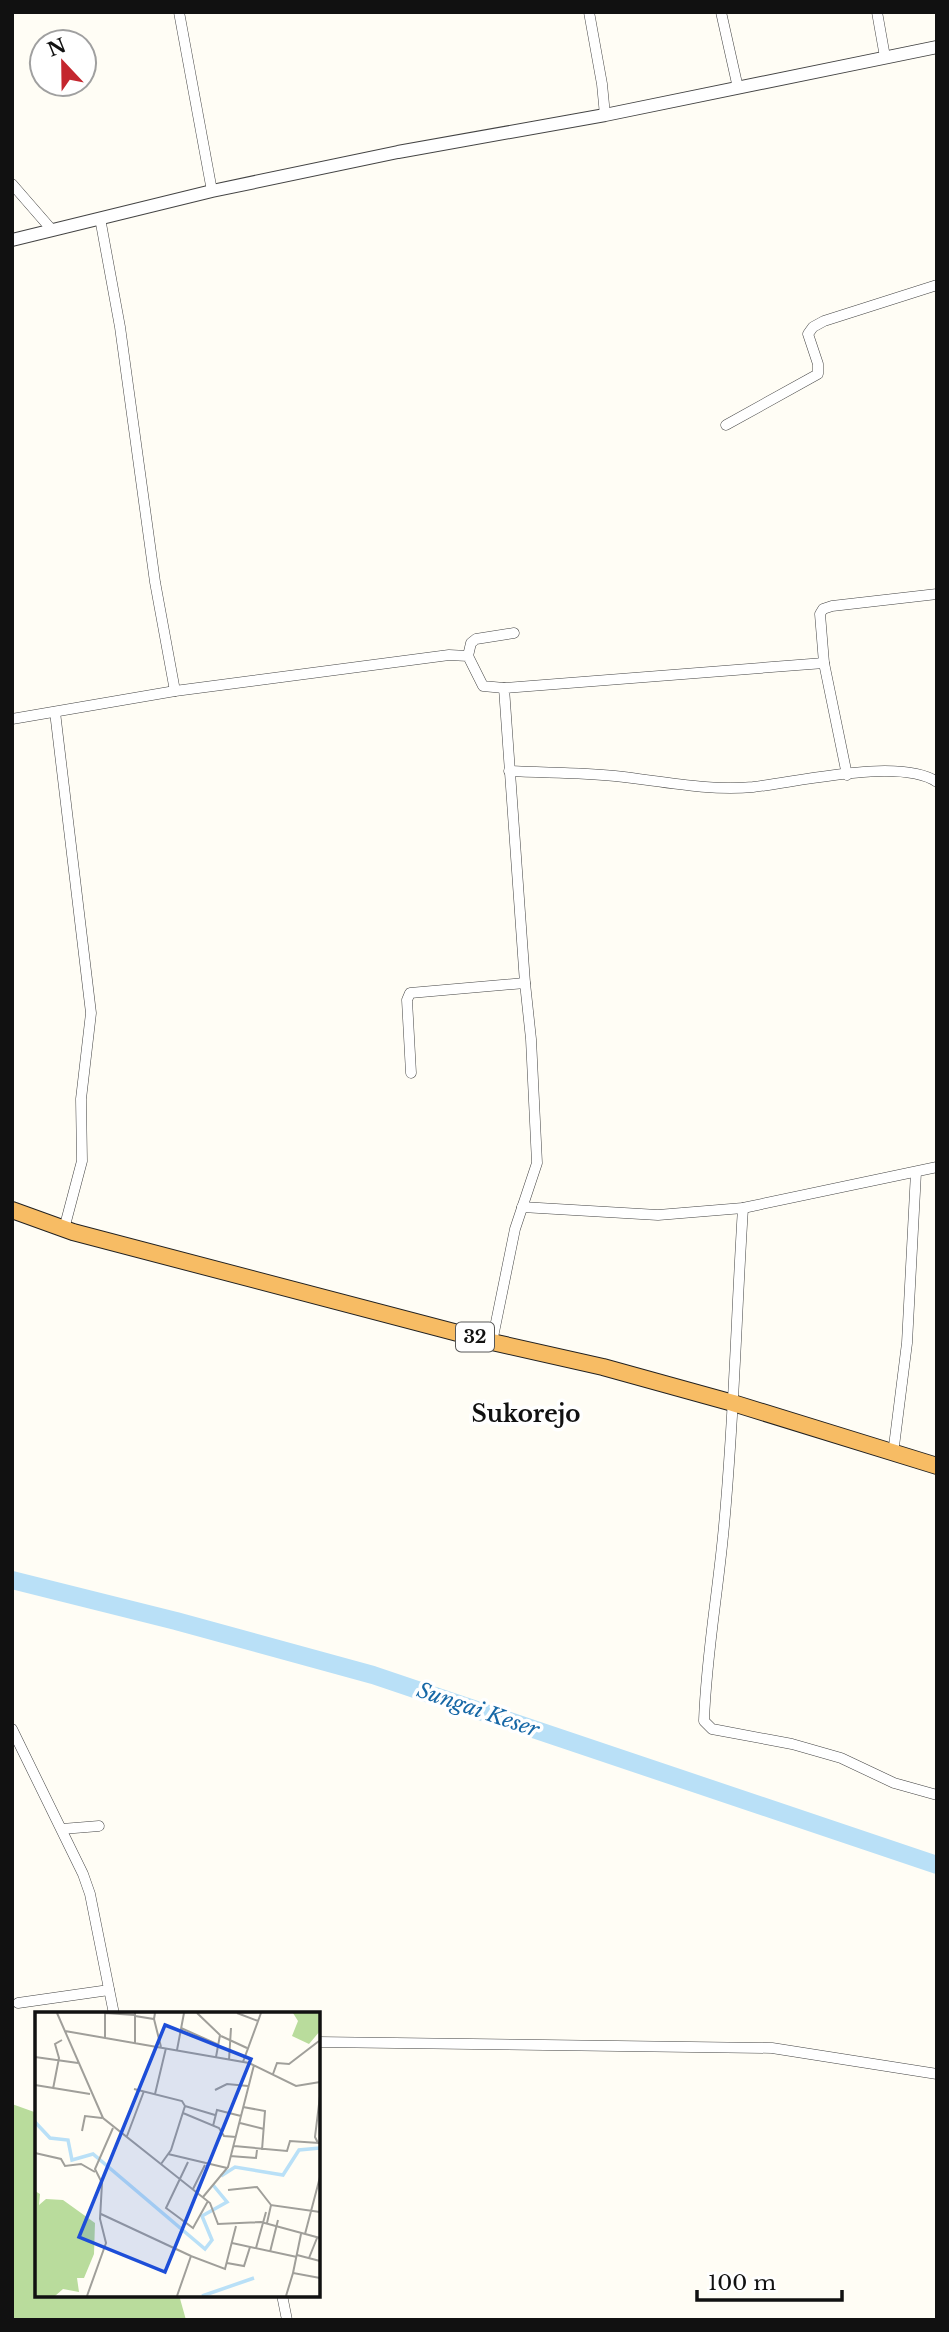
<svg xmlns="http://www.w3.org/2000/svg" width="949" height="2332" font-family="'Libre Baskerville',serif">
<rect width="100%" height="100%" fill="#fffdf5"/>
<path fill="#b9dc9c" d="M12 2104 37 2113V2295H179L186 2320H12Z"/>
<g fill="none" stroke-linecap="round" stroke-linejoin="round">
<path stroke="#b9e0f7" stroke-width="18" d="M12 1580 176 1621 373 1675 937 1865"/>
<defs>
<g id="minor">
<path d="M179 12 212 191"/>
<path d="M589 12 602 84 605 115"/>
<path d="M721 12 738 88"/>
<path d="M877 12 885 57"/>
<path d="M12 184 52 230"/>
<path d="M100 218 120 327 155 582 175 691"/>
<path d="M726 425 818 374V364L808 334 813 327 824 321 937 285"/>
<path d="M468 656 471 643 476 639 514 633"/>
<path d="M55 712 91 1013 81 1099 82 1161 64 1229"/>
<path d="M12 719 175 691 449 655 468 656 483 686 504 688"/>
<path d="M509 771C544 773 580 772 615 776 661 781 706 791 753 787 798 782 900 757 937 782"/>
<path d="M847 775 824 663 820 614 823 609 832 606 937 594"/>
<path d="M411 1073 407 1000 410 993 525 983"/>
<path d="M522 1207 658 1215 743 1208 937 1167"/>
<path d="M743 1208C736 1317 734 1427 723 1536 717 1598 706 1659 704 1721L712 1729 792 1744 841 1758 894 1783 937 1795"/>
<path d="M492 1342 515 1229 537 1163 531 1039 525 983 504 688 824 663"/>
<path d="M893 1454 907 1343 916 1172"/>
<path d="M12 1729 83 1874 90 1894 114 2014"/>
<path d="M62 1829 99 1826"/>
<path d="M18 2003 109 1990"/>
<path d="M318 2042 772 2048 937 2074"/>
<path d="M282 2295 287 2320"/>
</g>
<path id="tertiary" d="M12 240 212 191 398 152 605 115 937 47"/>
<path id="trunk" d="M12 1210 73 1232 492 1342 603 1367 733 1403 937 1466"/>
</defs>
<use href="#minor" stroke="#444" stroke-width="11"/>
<use href="#tertiary" stroke="#444" stroke-width="14"/>
<use href="#trunk" stroke="#222" stroke-width="18"/>
<use href="#minor" stroke="#fff" stroke-width="10"/>
<use href="#tertiary" stroke="#fff" stroke-width="12"/>
<use href="#trunk" stroke="#f7bc64" stroke-width="16"/>
</g>
<g text-anchor="middle" dominant-baseline="central" stroke-width="7" stroke-linejoin="round" paint-order="stroke">
<rect fill="#fff" stroke="#585858" stroke-width="2" x="456" y="1322.5" width="38" height="29" rx="5"/>
<g font-size="18" font-weight="bold" fill="#111">
<text x="475" y="1337">32</text>
</g>
<g font-size="21" font-style="italic" fill="#1768a6" stroke="#fff">
<text transform="translate(478 1710) rotate(19)">Sungai Keser</text>
</g>
<g font-size="23" font-weight="bold" fill="#111" stroke="#fff">
<text x="526" y="1414">Sukorejo</text>
</g>
</g>
<g transform="translate(35 2012)">
<rect width="285" height="285" fill="#fffdf5"/>
<path d="M258 1H285V19L274 32 257 24 263 9ZM0 179 5 182 4 193 11 187 28 188 60 211 59 242 49 266H42L44 280 28 277 20 284H0Z" fill="#b9dc9c"/>
<path fill="none" stroke="#b9e0f7" stroke-width="3.5" d="M0 110 15 126 33 128 37 148 58 142 170 237 177 228 167 204 192 190 178 173M186 164 200 155 248 163 264 138 285 136M167 284 219 266"/>
<path fill="none" stroke="#a09f9a" stroke-width="2" d="M22 1 68 106 175 191 183 212 226 210 285 226M162 1 185 23 181 45M202 1 223 9M100 4 119 7 120 1M119 7 126 35M146 16 184 33M30 19 214 51 261 74 285 70M186 24 212 36M70 26V1L100 3M100 31V1M142 38 149 1M0 45 43 51M194 48 196 16M208 50 226 1M238 62 242 51 254 52 284 29M0 73 55 82M18 77 24 46 20 32 27 28M99 77 147 89 150 94M180 78 192 72 213 74M120 82 131 36M208 95 230 99 227 138M148 101 184 116 189 124 201 125M205 111 229 117M178 114 182 98 206 104M47 119 50 104 67 106M92 124 109 79M283 131 280 125 285 84M199 134 252 139 255 129 284 131M0 141 26 147 30 154 46 152 60 160M133 142 192 156M195 144 221 146 222 138M153 150 131 196 158 216 173 189M126 152 136 138 150 94 180 103M158 177 170 153M193 178 222 175 236 193M168 185 193 155 219 53M66 202 156 244M232 211 236 193 285 200M266 222 258 261 285 266M270 222 285 165M197 231 262 245M221 236 231 200M235 240 243 208M262 243 285 249M274 246 282 226M192 251 209 254 215 235M52 284 71 231 65 207 67 171 60 157 78 116M142 284 156 244 190 257 201 214M251 284 258 261"/>
<path fill="#1d4ed8" fill-opacity="0.15" stroke="#1d4ed8" stroke-width="3.5" d="M130 13 216 47 130 260 44 225Z"/>
<rect width="285" height="285" fill="none" stroke="#111" stroke-width="3.5"/>
</g>
<rect width="949" height="2332" fill="none" stroke="#111111" stroke-width="28"/>
<g transform="translate(63 63) rotate(338)"><circle r="33" fill="#ffffff" stroke="#a0a0a0" stroke-width="2"/>
<path d="M0-5L12 26L0 18L-12 26Z" fill="#c4262e"/>
<text y="-10" font-size="19" font-weight="bold" text-anchor="middle" fill="#111111">N</text>
</g>
<path d="M697 2290v10h145v-10" fill="none" stroke="#111111" stroke-width="3.5"/>
<text x="708" y="2290" font-size="21" fill="#111111" stroke="#ffffff" stroke-width="5" paint-order="stroke">100 m</text>
</svg>
